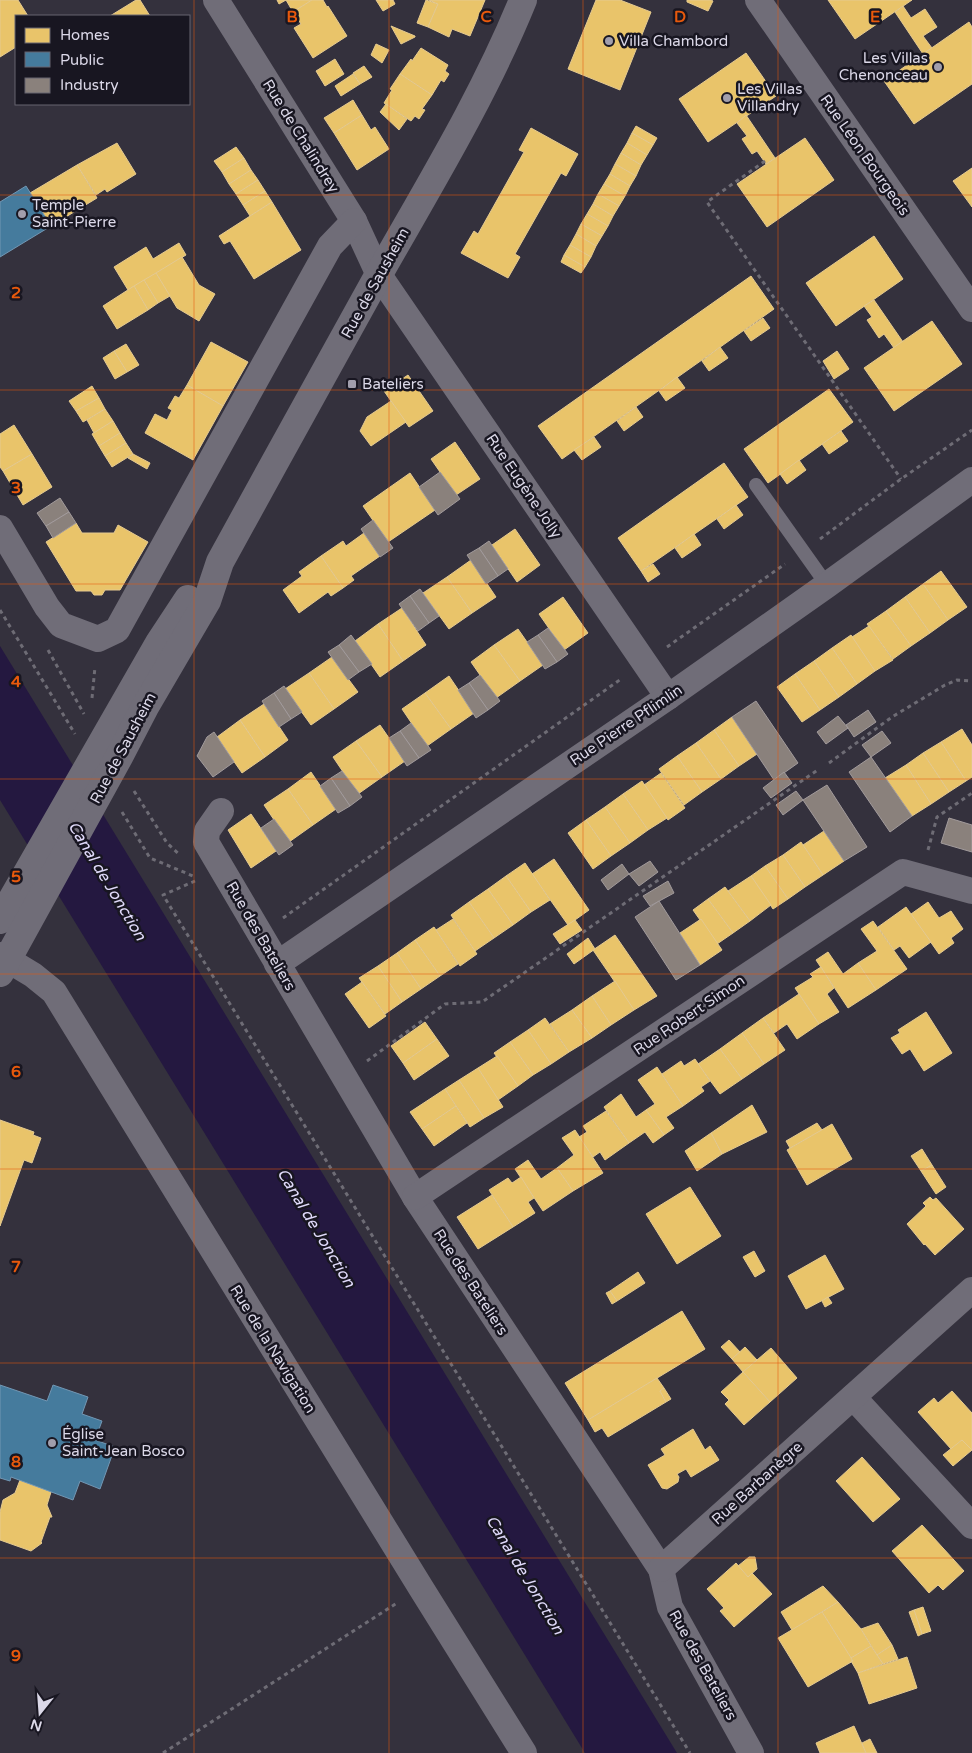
<svg xmlns="http://www.w3.org/2000/svg" width="972" height="1753" font-family="'Varela Round',sans-serif">
<rect width="100%" height="100%" fill="#34313d"/>
<path fill="#241840" d="M0 646 677 1753H585L0 800Z"/>
<g fill="#e9c46a" stroke="#e5ca90">
<path d="M0 0H18L28 16H16V47L0 57Z"/>
<path d="M136 0H140L150 16H110Z"/>
<path d="M277 0H312L293 12 286 0 279 4Z"/>
<path d="M312 0H323L327 7 328 6 347 36 313 58 294 28 301 24 293 12Z"/>
<path d="M376 0H393L395 4 383 11Z"/>
<path d="M426 0 438 4 428 27 417 23Z"/>
<path d="M429 0H485L470 36 452 29 449 37 428 27 438 4Z"/>
<path d="M596 0H620L651 12 620 90 568 69Z"/>
<path d="M687 0H711L713 1 708 11 687 2Z"/>
<path d="M828 0H912L855 39Z"/>
<path d="M903 6 911 18 925 9 937 27 923 36 932 48 923 54 895 12Z"/>
<path d="M969 22 972 27V84L914 124 884 81Z"/>
<path d="M391 26 415 36V37L401 44Z"/>
<path d="M376 44 389 50 382 63 371 55Z"/>
<path d="M421 48 448 65 445 71 449 74 444 82 441 80 432 95 400 74 411 59 412 61Z"/>
<path d="M746 53 776 96 708 142 679 99Z"/>
<path d="M335 59 344 74 325 86 316 71Z"/>
<path d="M364 66 372 77 360 84 353 73Z"/>
<path d="M353 74 360 84 341 96 335 86Z"/>
<path d="M400 74 432 95 422 109 425 110 419 119 415 116 411 121 384 103 392 90 390 89Z"/>
<path d="M353 100 362 115 334 133 324 118Z"/>
<path d="M386 104 407 119 399 130 380 112Z"/>
<path d="M362 115 371 130 375 127 389 149 357 170 334 133Z"/>
<path d="M746 115 775 158 766 164 757 151 752 154 742 139 747 136 737 123Z"/>
<path d="M636 126 657 138 653 145 632 133Z"/>
<path d="M531 128 578 154 566 176 561 173 515 254 520 257 508 278 461 253 474 231 478 234 524 152 519 150Z"/>
<path d="M632 133 653 145 647 155 627 143Z"/>
<path d="M805 138 834 180 767 227 737 184Z"/>
<path d="M117 143 136 174 107 192 105 189 96 195 77 165Z"/>
<path d="M627 143 647 155 641 165 621 153Z"/>
<path d="M236 147 244 158 222 172 214 161Z"/>
<path d="M621 153 641 165 636 176 615 164Z"/>
<path d="M244 158 251 170 229 184 222 172Z"/>
<path d="M615 164 636 176 630 186 610 174Z"/>
<path d="M77 165 97 198 51 226 30 193Z"/>
<path d="M972 168V207L953 181Z"/>
<path d="M251 170 258 180 236 194 229 184Z"/>
<path d="M610 174 630 186 625 196 604 184Z"/>
<path d="M258 180 265 191 243 205 236 194Z"/>
<path d="M604 184 625 196 619 206 598 194Z"/>
<path d="M265 191 272 202 250 216 243 205Z"/>
<path d="M598 194 619 206 613 216 593 204Z"/>
<path d="M272 202 301 250 254 279 230 241 224 244 219 236Z"/>
<path d="M593 204 613 216 608 226 587 214Z"/>
<path d="M587 214 608 226 602 236 581 224Z"/>
<path d="M581 224 602 236 596 246 576 234Z"/>
<path d="M576 234 596 246 591 257 570 245Z"/>
<path d="M874 236 903 279 836 326 806 283Z"/>
<path d="M179 243 186 255 128 290 114 267 146 247 153 259Z"/>
<path d="M570 245 591 257 585 267 564 255Z"/>
<path d="M564 255 585 267 581 273 561 262Z"/>
<path d="M182 257 199 285 215 294 199 321 177 308 156 273Z"/>
<path d="M156 273 170 296 158 303 144 280Z"/>
<path d="M751 276 774 309 562 459 538 426Z"/>
<path d="M144 280 158 303 148 310 134 286Z"/>
<path d="M134 286 148 310 117 329 103 306Z"/>
<path d="M874 300 903 342 894 348 884 334 879 338 867 320 872 317 864 306Z"/>
<path d="M763 318 770 328 751 341 744 331Z"/>
<path d="M932 321 962 364 894 411 864 368Z"/>
<path d="M211 342 248 362 223 406 187 385Z"/>
<path d="M126 344 139 365 127 372 114 351Z"/>
<path d="M720 347 728 358 709 371 702 361Z"/>
<path d="M114 351 127 372 115 379 103 358Z"/>
<path d="M837 351 849 369 834 379 823 361Z"/>
<path d="M408 375 433 411 409 427 384 391Z"/>
<path d="M677 377 685 388 666 401 659 391Z"/>
<path d="M187 385 223 406 193 460 145 433 155 414 167 420 172 410 168 408 175 396 179 398Z"/>
<path d="M92 386 99 398 76 411 69 401Z"/>
<path d="M829 389 853 422 768 483 744 449Z"/>
<path d="M99 398 105 409 83 422 76 411Z"/>
<path d="M391 401 406 422 371 446 360 431 367 417Z"/>
<path d="M636 407 643 417 624 431 617 421Z"/>
<path d="M105 409 113 421 94 433 87 420Z"/>
<path d="M113 421 120 433 99 446 92 434Z"/>
<path d="M14 425 32 454 3 471 0 467V434Z"/>
<path d="M841 431 848 441 829 454 822 444Z"/>
<path d="M120 433 126 443 105 456 99 446Z"/>
<path d="M594 437 601 447 582 460 574 450Z"/>
<path d="M455 442 480 479 456 495 431 459Z"/>
<path d="M126 443 133 454 112 467 105 456Z"/>
<path d="M32 454 52 487 23 505 3 471Z"/>
<path d="M133 454 150 463 147 469 128 458Z"/>
<path d="M799 460 806 470 787 484 780 474Z"/>
<path d="M724 463 748 497 641 571 618 538Z"/>
<path d="M410 473 435 510 388 542 363 506Z"/>
<path d="M736 505 743 515 724 529 717 519Z"/>
<path d="M76 523 82 533H114L118 525 148 542 120 590H105L102 595H94L91 591H76L46 542Z"/>
<path d="M515 529 540 565 517 582 492 545Z"/>
<path d="M364 533 380 556 351 576 354 580 343 588 321 556 343 541 346 546Z"/>
<path d="M694 534 701 545 682 558 675 548Z"/>
<path d="M321 556 343 588 331 596 328 592 299 613 283 590 302 576 299 572Z"/>
<path d="M471 560 496 597 472 613 447 577Z"/>
<path d="M653 564 660 574 648 582 641 571Z"/>
<path d="M941 571 967 607 948 620 923 584Z"/>
<path d="M447 577 472 613 449 629 423 593Z"/>
<path d="M923 584 948 620 930 633 905 597Z"/>
<path d="M563 597 588 633 564 650 539 614Z"/>
<path d="M905 597 930 633 911 646 886 611Z"/>
<path d="M402 608 426 645 403 661 378 624Z"/>
<path d="M886 611 911 646 893 659 867 624Z"/>
<path d="M378 624 403 661 380 677 355 641Z"/>
<path d="M869 626 893 660 875 671 852 637Z"/>
<path d="M518 629 543 665 520 681 494 645Z"/>
<path d="M851 635 875 671 857 684 832 648Z"/>
<path d="M494 645 520 681 496 698 471 662Z"/>
<path d="M832 648 857 684 839 697 814 661Z"/>
<path d="M332 657 358 692 334 709 309 673Z"/>
<path d="M814 661 839 697 820 710 795 674Z"/>
<path d="M309 673 334 709 311 725 285 689Z"/>
<path d="M795 674 820 710 802 722 777 687Z"/>
<path d="M449 676 474 713 451 729 425 693Z"/>
<path d="M425 693 451 729 427 746 402 709Z"/>
<path d="M264 704 288 740 265 757 240 720Z"/>
<path d="M732 717 757 754 739 766 714 730Z"/>
<path d="M240 720 265 757 242 773 217 737Z"/>
<path d="M380 725 405 761 382 777 356 741Z"/>
<path d="M962 729 972 745V777L966 781 941 742Z"/>
<path d="M714 730 739 766 721 779 696 743Z"/>
<path d="M356 741 382 777 358 794 333 757Z"/>
<path d="M941 742 966 781 949 792 923 753Z"/>
<path d="M696 743 721 779 702 792 677 756Z"/>
<path d="M923 753 949 792 931 804 906 765Z"/>
<path d="M677 756 702 792 684 805 659 769Z"/>
<path d="M906 765 931 804 912 816 885 778Z"/>
<path d="M311 772 336 809 313 825 288 789Z"/>
<path d="M661 773 685 808 668 820 644 785Z"/>
<path d="M642 781 667 818 648 830 623 794Z"/>
<path d="M288 789 313 825 289 842 264 805Z"/>
<path d="M623 794 648 830 630 843 605 807Z"/>
<path d="M605 807 630 843 611 856 586 820Z"/>
<path d="M251 814 276 851 251 868 228 830Z"/>
<path d="M586 820 611 856 593 869 568 833Z"/>
<path d="M824 831 844 861 823 875 803 845Z"/>
<path d="M801 842 823 875 805 887 783 855Z"/>
<path d="M783 855 805 887 788 899 765 866Z"/>
<path d="M554 859 589 910 568 925 532 874Z"/>
<path d="M525 863 550 900 531 912 506 876Z"/>
<path d="M765 866 788 899 773 909 751 876Z"/>
<path d="M506 876 531 912 513 925 488 889Z"/>
<path d="M751 876 771 905 750 921 728 891Z"/>
<path d="M725 887 750 921 733 933 708 899Z"/>
<path d="M488 889 513 925 494 938 469 902Z"/>
<path d="M708 899 733 933 717 944 693 910Z"/>
<path d="M469 902 494 938 475 951 451 915Z"/>
<path d="M928 902 939 918 951 911 963 929 951 938 954 943 939 954 911 914Z"/>
<path d="M906 907 931 942 909 958 900 946 894 950 878 927Z"/>
<path d="M453 919 477 954 460 966 436 930Z"/>
<path d="M701 919 722 950 700 965 680 933Z"/>
<path d="M575 920 582 930 560 944 553 934Z"/>
<path d="M873 921 907 969 876 990 858 963 877 951 861 929Z"/>
<path d="M434 927 458 964 440 976 415 940Z"/>
<path d="M615 935 657 996 634 1010 593 950Z"/>
<path d="M588 938 595 949 574 964 567 954Z"/>
<path d="M415 940 440 976 421 989 397 953Z"/>
<path d="M828 952 843 974 858 963 876 990 848 1008 816 960Z"/>
<path d="M397 953 421 989 402 1002 378 966Z"/>
<path d="M378 966 402 1002 385 1014 359 978Z"/>
<path d="M821 967 834 988 827 994 839 1012 819 1024 795 988 813 977 810 974Z"/>
<path d="M615 981 634 1010 611 1025 592 996Z"/>
<path d="M362 982 386 1016 369 1028 345 994Z"/>
<path d="M799 994 819 1024 797 1039 787 1024 774 1033 763 1018Z"/>
<path d="M592 996 611 1025 592 1038 572 1010Z"/>
<path d="M572 1010 592 1038 569 1052 550 1024Z"/>
<path d="M926 1012 952 1053 924 1071 910 1049 902 1054 891 1038 900 1033 898 1030Z"/>
<path d="M545 1018 569 1052 551 1064 528 1030Z"/>
<path d="M763 1018 785 1050 764 1064 742 1033Z"/>
<path d="M425 1022 437 1039 403 1063 391 1046Z"/>
<path d="M528 1030 551 1064 533 1075 510 1042Z"/>
<path d="M742 1033 764 1064 742 1079 720 1049Z"/>
<path d="M437 1039 449 1056 414 1080 403 1063Z"/>
<path d="M510 1042 533 1075 518 1086 494 1053Z"/>
<path d="M720 1049 742 1079 720 1094 698 1064Z"/>
<path d="M497 1056 518 1086 498 1100 478 1068Z"/>
<path d="M695 1059 710 1081 701 1087 704 1091 683 1106 662 1074 681 1061 684 1066Z"/>
<path d="M657 1067 683 1106 666 1117 674 1128 664 1135 646 1110 655 1104 638 1080Z"/>
<path d="M478 1068 503 1107 484 1118 459 1080Z"/>
<path d="M459 1080 484 1118 470 1127 445 1089Z"/>
<path d="M445 1089 456 1106 422 1129 410 1112Z"/>
<path d="M621 1094 636 1117 646 1110 664 1135 653 1143 645 1132 629 1143 604 1107Z"/>
<path d="M752 1105 767 1132 722 1154 711 1133Z"/>
<path d="M456 1106 467 1123 434 1146 422 1129Z"/>
<path d="M606 1111 629 1143 605 1160 600 1152 593 1157 579 1137 587 1132 583 1126Z"/>
<path d="M0 1120 34 1132 33 1135 41 1138 32 1163 24 1160 0 1226Z"/>
<path d="M817 1123 822 1130 790 1148 786 1141Z"/>
<path d="M832 1124 852 1159 807 1185 787 1150Z"/>
<path d="M575 1130 603 1173 573 1191 557 1168 574 1155 562 1138Z"/>
<path d="M711 1133 722 1154 697 1171 685 1151Z"/>
<path d="M922 1149 932 1165 921 1171 911 1156Z"/>
<path d="M528 1160 541 1179 557 1168 573 1191 543 1211 515 1169Z"/>
<path d="M932 1165 946 1187 936 1194 921 1171Z"/>
<path d="M521 1177 534 1198 528 1202 535 1213 513 1227 489 1190 508 1178 512 1183Z"/>
<path d="M690 1187 721 1236 677 1264 646 1214Z"/>
<path d="M492 1195 513 1227 478 1249 457 1217Z"/>
<path d="M930 1197 933 1200 936 1198 964 1229 935 1255 925 1244 924 1245 907 1224 926 1206 923 1203Z"/>
<path d="M754 1251 765 1271 755 1277 743 1257Z"/>
<path d="M825 1255 844 1289 806 1309 788 1276Z"/>
<path d="M638 1272 645 1283 617 1301 610 1291Z"/>
<path d="M610 1291 617 1301 612 1304 606 1293Z"/>
<path d="M828 1297 832 1303 825 1307 822 1301Z"/>
<path d="M682 1311 705 1349 588 1420 565 1383Z"/>
<path d="M729 1340 740 1352 732 1359 721 1347Z"/>
<path d="M745 1347 757 1360 743 1372 732 1359Z"/>
<path d="M771 1348 797 1378 770 1402 743 1372Z"/>
<path d="M743 1372 770 1402 744 1425 725 1404 729 1400 721 1392Z"/>
<path d="M657 1378 664 1388 660 1391 666 1402 608 1437 602 1428 595 1432 588 1420Z"/>
<path d="M664 1388 671 1399 666 1402 660 1391Z"/>
<path d="M952 1391 972 1413V1450L962 1440 951 1449 918 1412 934 1398 938 1403Z"/>
<path d="M693 1429 705 1450 710 1446 719 1460 691 1477 686 1469 677 1474 679 1477 678 1482 667 1489 662 1488 648 1465 665 1455 661 1449Z"/>
<path d="M962 1440 972 1450 953 1466 943 1455Z"/>
<path d="M862 1457 900 1499 873 1522 836 1481Z"/>
<path d="M20 1480 51 1492 47 1505 52 1517H50L41 1542 42 1543 31 1551 0 1540V1512L3 1500 15 1493Z"/>
<path d="M922 1525 964 1571 943 1590 938 1585 929 1593 892 1551Z"/>
<path d="M749 1557H755L757 1569 748 1577 738 1566Z"/>
<path d="M736 1563 748 1577 752 1573 772 1594 734 1627 720 1611 724 1608 707 1589Z"/>
<path d="M823 1586 838 1602 792 1630 781 1612Z"/>
<path d="M838 1602 861 1629 871 1646 851 1658 822 1612Z"/>
<path d="M923 1607 931 1631 922 1634 914 1610Z"/>
<path d="M914 1610 922 1634 918 1636 909 1612Z"/>
<path d="M822 1612 853 1661 808 1687 778 1638Z"/>
<path d="M878 1623 892 1645 877 1655 861 1629Z"/>
<path d="M892 1645 898 1659 883 1664 877 1655Z"/>
<path d="M871 1646 883 1664 858 1673 851 1661H853L851 1658Z"/>
<path d="M907 1657 917 1688 869 1704 858 1673Z"/>
<path d="M854 1726 866 1753H820L816 1743Z"/>
<path d="M870 1739 877 1753H866L862 1743Z"/>
</g>
<g fill="#457b9d" stroke="#7297b4">
<path d="M26 186 51 226 0 257V202Z"/>
<path d="M0 1385 47 1401 53 1385 88 1397 82 1414 102 1421 95 1440 115 1447 100 1489 80 1481 73 1500 11 1477 10 1481 0 1478Z"/>
</g>
<g fill="#8a817c" stroke="#a29b9c">
<path d="M440 472 460 499 438 515 419 487Z"/>
<path d="M60 498 69 512 46 526 37 513Z"/>
<path d="M69 512 76 523 53 538 46 526Z"/>
<path d="M373 520 393 548 380 557 361 529Z"/>
<path d="M489 541 508 569 498 576 479 548Z"/>
<path d="M479 548 498 576 486 584 467 555Z"/>
<path d="M420 589 439 616 429 623 410 596Z"/>
<path d="M410 596 429 623 418 631 399 604Z"/>
<path d="M548 628 568 654 557 662 538 635Z"/>
<path d="M351 635 372 664 359 672 339 645Z"/>
<path d="M538 635 557 662 545 669 527 642Z"/>
<path d="M339 645 359 672 348 680 328 652Z"/>
<path d="M480 675 500 701 488 710 469 683Z"/>
<path d="M469 683 488 710 476 718 458 690Z"/>
<path d="M284 686 302 712 291 719 274 693Z"/>
<path d="M274 693 291 719 279 727 262 701Z"/>
<path d="M756 701 798 763 774 780 732 717Z"/>
<path d="M868 710 876 722 854 737 846 725Z"/>
<path d="M838 716 848 728 826 744 817 732Z"/>
<path d="M411 723 431 750 419 758 400 731Z"/>
<path d="M400 731 419 758 407 766 389 738Z"/>
<path d="M882 731 891 743 871 757 862 745Z"/>
<path d="M214 732 234 762 213 777 197 756 207 737Z"/>
<path d="M871 757 912 816 890 832 849 772Z"/>
<path d="M342 771 362 797 350 806 331 778Z"/>
<path d="M784 772 792 783 771 798 763 788Z"/>
<path d="M331 778 350 806 338 813 320 786Z"/>
<path d="M827 785 867 847 844 861 803 800Z"/>
<path d="M796 791 803 800 783 815 776 805Z"/>
<path d="M949 818 972 825V852L941 843Z"/>
<path d="M274 819 293 845 279 855 261 828Z"/>
<path d="M650 861 658 872 639 886 629 874Z"/>
<path d="M622 864 629 874 608 890 601 880Z"/>
<path d="M668 881 674 893 650 906 643 896Z"/>
<path d="M659 901 700 965 676 980 635 917Z"/>
</g>
<g fill="none" stroke-linecap="round" stroke-linejoin="round">
<g stroke="#6e6c75" stroke-width="3" stroke-dasharray="4 4" stroke-linecap="butt">
<path d="M765 161 707 202 901 479"/>
<path d="M820 539 901 479 972 430"/>
<path d="M0 610 75 734"/>
<path d="M667 647 785 564"/>
<path d="M48 650 84 714"/>
<path d="M92 698 95 667"/>
<path d="M829 763 892 717 945 685 957 680 972 681"/>
<path d="M134 791 167 843 180 855"/>
<path d="M122 812 150 858 193 876"/>
<path d="M928 850 937 817 972 793"/>
<path d="M195 881 163 895 690 1753"/>
<path d="M283 918 621 679"/>
<path d="M367 1061 445 1004 482 1002 819 769"/>
<path d="M163 1753 397 1603"/>
</g>
<path stroke="#706d78" stroke-width="14" d="M756 485 827 585"/>
<g stroke="#706d78" stroke-width="26">
<path d="M216 0 354 221 379 275 668 697"/>
<path d="M758 0 972 309"/>
<path d="M0 528 47 607 61 625 98 639 117 630 330 246 354 221"/>
<path d="M221 811 207 831 206 842 415 1197 661 1569 670 1607 751 1753"/>
<path d="M0 955 33 975 54 992 421 1588 524 1753"/>
<path d="M277 964 668 697 827 585 972 480"/>
<path d="M415 1197 903 872 972 891"/>
<path d="M853 1397 972 1526"/>
<path d="M661 1569 972 1290"/>
</g>
<g stroke="#706d78" stroke-width="28">
<path d="M0 920 159 643 188 599"/>
<path d="M0 973 119 757 145 707 207 601 220 562C273 466 325 370 379 274 430 184 484 96 523 0"/>
</g>
</g>
<path fill="none" stroke="#e8590c" stroke-width="1" stroke-opacity="0.55" d="M194 0V1753M389 0V1753M583 0V1753M778 0V1753M0 195H972M0 390H972M0 584H972M0 779H972M0 974H972M0 1169H972M0 1363H972M0 1558H972"/>
<g fill="#a19eac" stroke="#181621" stroke-width="2">
<circle cx="609" cy="41" r="5"/>
<circle cx="938" cy="67" r="5"/>
<circle cx="727" cy="98" r="5"/>
<circle cx="22" cy="214" r="5"/>
<rect x="347" y="379" width="10" height="10" rx="2.5"/>
<circle cx="52" cy="1443" r="5"/>
</g>
<g text-anchor="middle" dominant-baseline="central" stroke-width="5" stroke-linejoin="round" paint-order="stroke">
<g font-size="15" fill="#dbd8e8" stroke="#181621" text-anchor="start">
<text x="619" y="41">Villa Chambord</text>
<text x="928" y="58" text-anchor="end">Les Villas<tspan x="928" dy="17">Chenonceau</tspan></text>
<text x="737" y="89">Les Villas<tspan x="737" dy="17">Villandry</tspan></text>
<text x="32" y="205">Temple<tspan x="32" dy="17">Saint-Pierre</tspan></text>
<text x="362" y="384">Bateliers</text>
<text x="62" y="1434">Église<tspan x="62" dy="17">Saint-Jean Bosco</tspan></text>
</g>
<g font-size="15" fill="#dbd8e8" stroke="#181621">
<text transform="translate(301 136) rotate(58)">Rue de Chalindrey</text>
<text transform="translate(865 155) rotate(55)">Rue Léon Bourgeois</text>
<text transform="translate(375 283) rotate(-61)">Rue de Sausheim</text>
<text transform="translate(524 486) rotate(56)">Rue Eugène Jolly</text>
<text transform="translate(626 725) rotate(-34)">Rue Pierre Pflimlin</text>
<text transform="translate(123 748) rotate(-62)">Rue de Sausheim</text>
<text transform="translate(261 936) rotate(60)">Rue des Bateliers</text>
<text transform="translate(689 1015) rotate(-34)">Rue Robert Simon</text>
<text transform="translate(471 1282) rotate(57)">Rue des Bateliers</text>
<text transform="translate(273 1349) rotate(58)">Rue de la Navigation</text>
<text transform="translate(757 1483) rotate(-42)">Rue Barbanègre</text>
<text transform="translate(703 1665) rotate(61)">Rue des Bateliers</text>
</g>
<g font-size="16" font-style="italic" fill="#e0dafa" stroke="#181621">
<text transform="translate(107 881) rotate(59)">Canal de Jonction</text>
<text transform="translate(316 1228) rotate(59)">Canal de Jonction</text>
<text transform="translate(525 1575) rotate(59)">Canal de Jonction</text>
</g>
</g>
<g font-size="16" text-anchor="middle" font-weight="bold" fill="#e8590c" stroke="#181621" stroke-width="5" stroke-linejoin="round" paint-order="stroke">
<text x="292" y="22">B</text>
<text x="486" y="22">C</text>
<text x="680" y="22">D</text>
<text x="875" y="22">E</text>
<text x="16" y="298">2</text>
<text x="16" y="493">3</text>
<text x="16" y="687">4</text>
<text x="16" y="882">5</text>
<text x="16" y="1077">6</text>
<text x="16" y="1272">7</text>
<text x="16" y="1467">8</text>
<text x="16" y="1661">9</text>
</g>
<rect x="15" y="15" width="175" height="90" fill="#181621" stroke="#666471"/>
<rect x="25" y="28" width="25" height="15" fill="#e9c46a" stroke="#666471"/>
<text x="60" y="40" font-size="15" fill="#dbd8e8">Homes</text>
<rect x="25" y="52" width="25" height="15" fill="#457b9d" stroke="#666471"/>
<text x="60" y="65" font-size="15" fill="#dbd8e8">Public</text>
<rect x="25" y="78" width="25" height="15" fill="#8a817c" stroke="#666471"/>
<text x="60" y="90" font-size="15" fill="#dbd8e8">Industry</text>
<g transform="translate(40 1713) rotate(197)" stroke="#181621" stroke-width="4" paint-order="stroke">
<path d="M0-4L9 19L0 12L-9 19Z" fill="#dbd8e8"/>
<text y="-8" font-size="14" font-weight="bold" text-anchor="middle" fill="#dbd8e8">N</text>
</g>
</svg>
